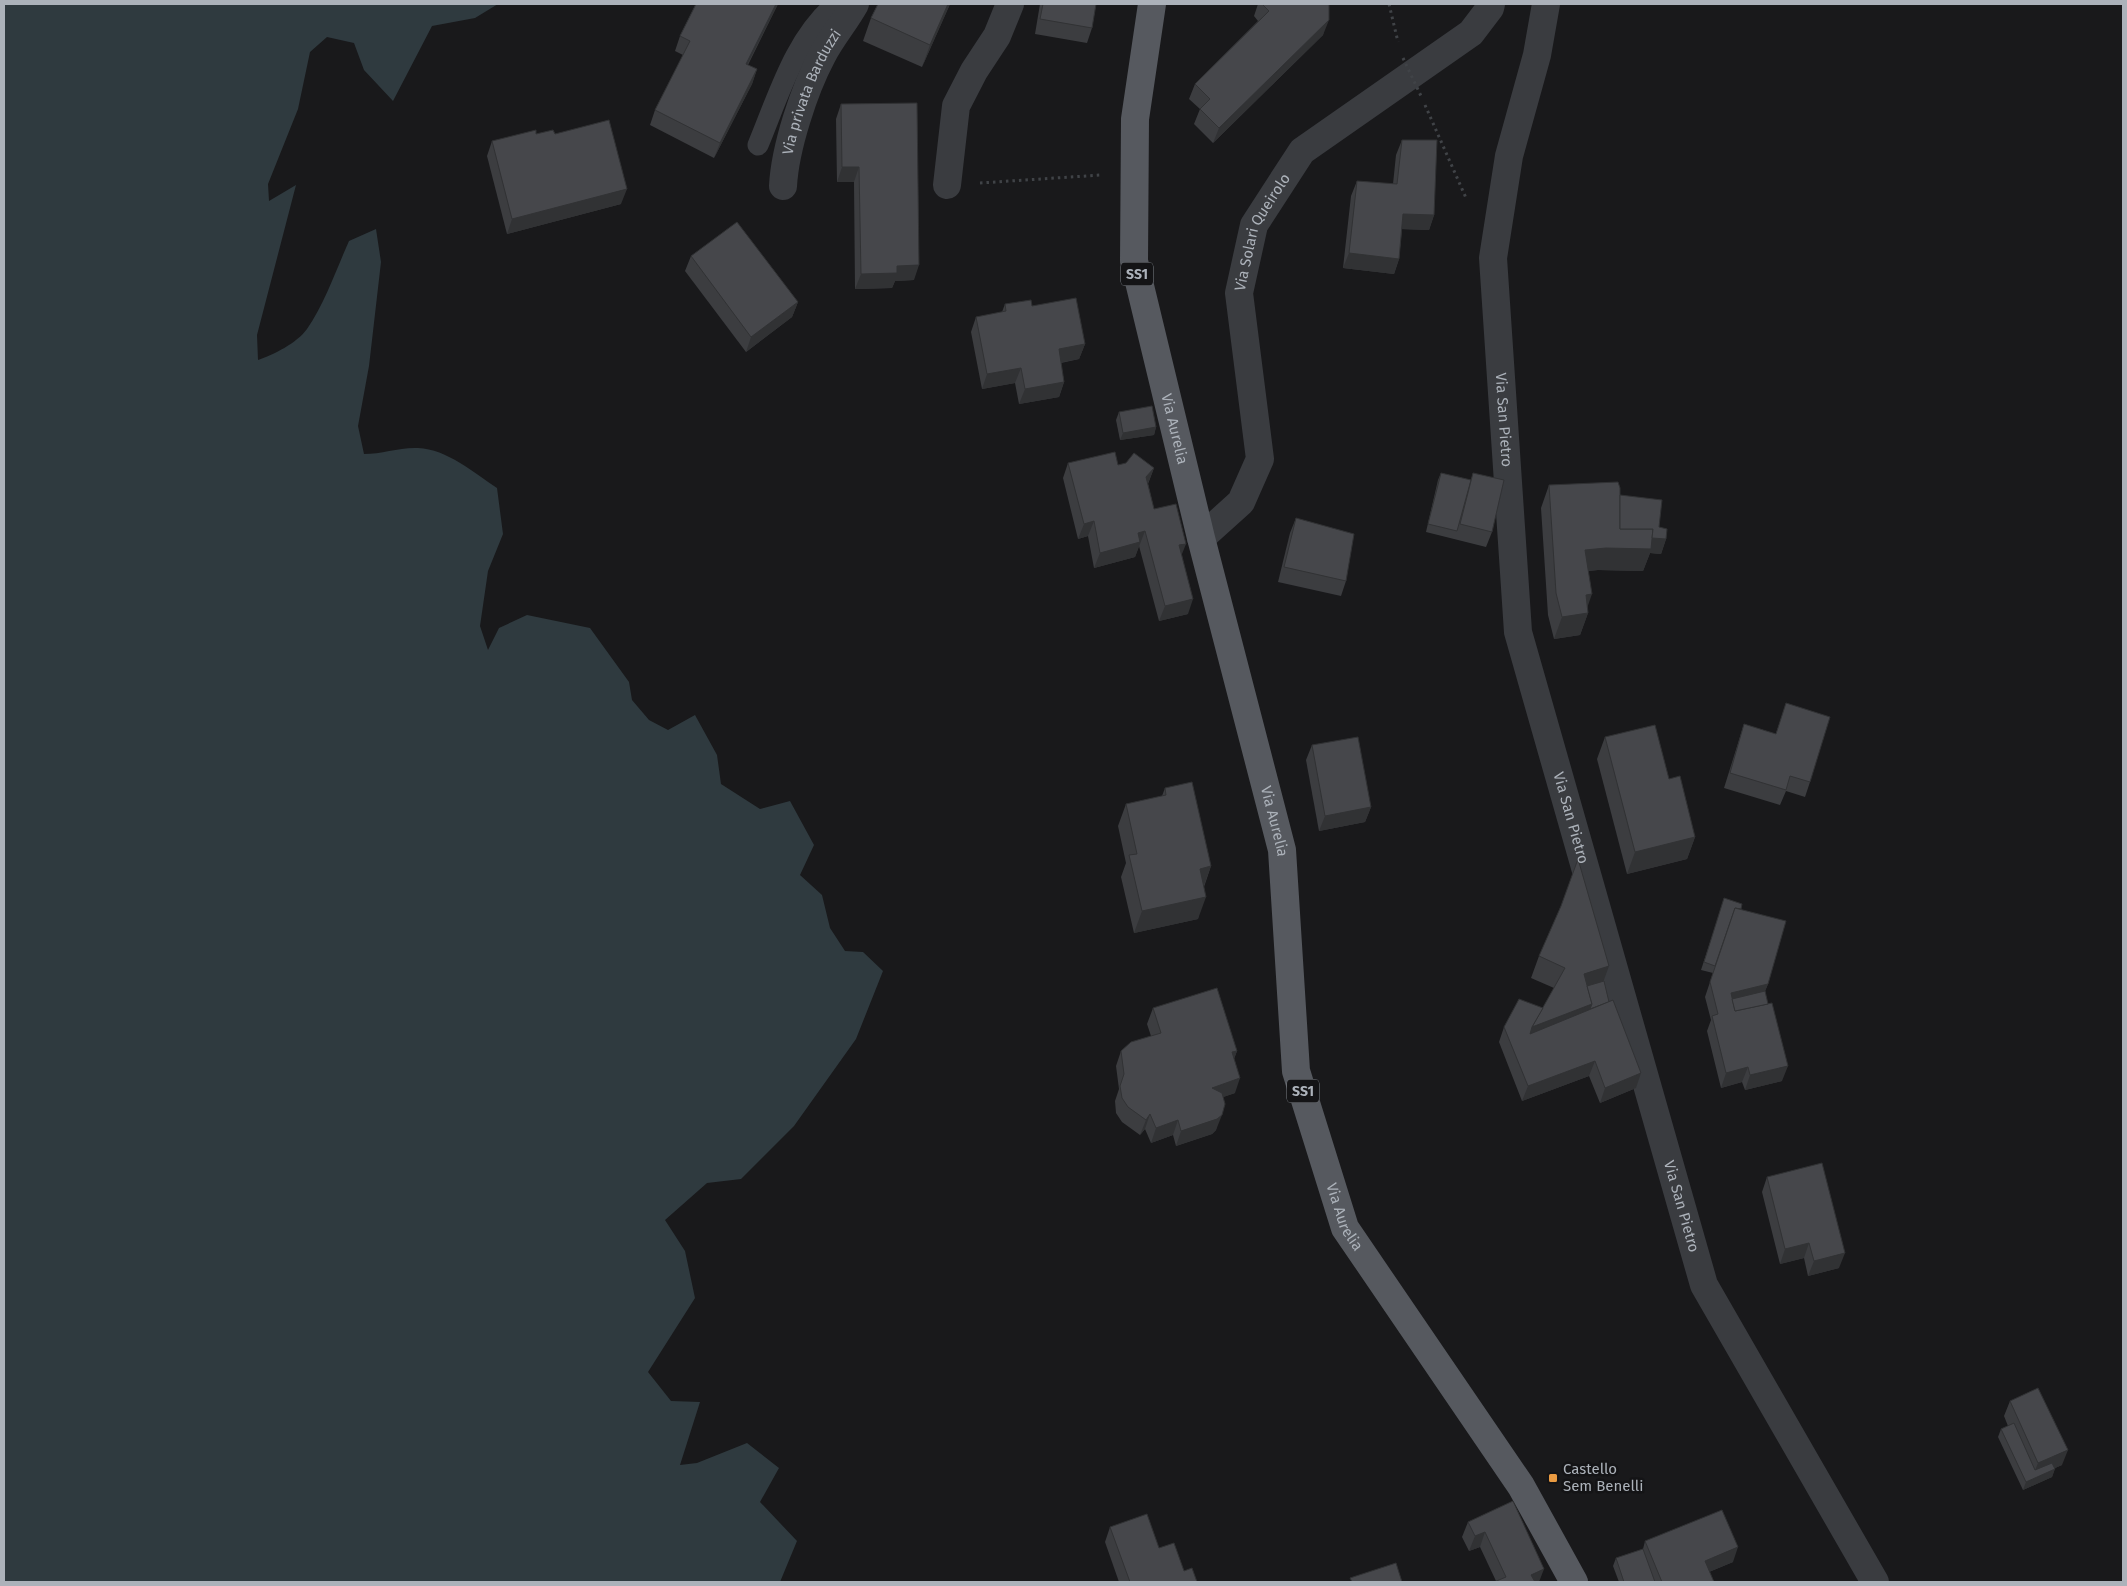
<svg xmlns="http://www.w3.org/2000/svg" width="2127" height="1586" font-family="'Fira Sans',sans-serif">
<rect width="100%" height="100%" fill="#19191b"/>
<path fill="#2f3a3f" d="M4 4H498L475 18 432 26 393 101 364 70 354 43 327 37 310 52 298 109 268 184 269 201 296 185 257 335 258 360C273 355 297 343 307 329 325 303 336 270 349 241L376 229 381 262 369 366 358 426 364 454C382 454 400 447 418 448 447 449 474 473 497 488L503 534 488 571 480 626 488 650 499 628 527 615 590 628 629 682 632 700 649 720 668 730 695 715 717 755 721 784 760 809 790 801 814 845 800 875 822 895 830 928 845 951 863 952 883 971 856 1039 794 1126 741 1179 707 1183 665 1220 685 1251 695 1298 648 1372 671 1401 700 1402 680 1465 697 1463 747 1443 779 1468 760 1502 797 1541 780 1582H4Z"/>
<g fill="none" stroke-linecap="round" stroke-linejoin="round">
<g stroke="#404347" stroke-width="3" stroke-dasharray="2.5 4" stroke-linecap="butt">
<path d="M1389 4 1398 42"/>
<path d="M1425 105 1466 198"/>
<path d="M980 183 1101 175"/>
</g>
<path stroke="#3a3c40" stroke-width="21" d="M758 145C778 97 795 38 836 4"/>
<g stroke="#3a3c40" stroke-width="28">
<path d="M947 185 956 106 974 71 997 36 1010 4"/>
<path id="s1" d="M783 186C785 148 804 90 822 56 831 38 845 22 855 4"/>
</g>
<g stroke="#3a3c40" stroke-width="28">
<path id="s2" d="M1546 4 1537 55 1509 156 1493 258 1518 632 1704 1285 1875 1582"/>
<path id="s3" d="M1201 538 1241 502 1260 459 1239 293 1254 225 1302 151 1471 33 1490 8 1491 4"/>
</g>
<path stroke="#56595f" stroke-width="28" id="s4" d="M1152 4 1135 119 1134 261 1201 538 1282 850 1296 1071 1345 1228 1521 1486 1574 1582"/>
<path stroke="#404347" stroke-width="3" stroke-dasharray="2.5 4" stroke-linecap="butt" d="M1403 58 1421 96"/>
</g>
<g fill="#3c3d40">
<path d="M696 4H778L748 65 757 69 752 84 714 158 650 125 655 110 683 55 675 51 680 36Z"/>
<path d="M878 4H950L922 67 863 41 871 18Z"/>
<path d="M1040 4H1096L1092 28 1087 43 1035 34Z"/>
<path d="M1258 4H1337L1336 5H1329L1323 35 1213 143 1194 124 1200 109 1189 99 1195 84 1258 21 1254 16Z"/>
<path d="M841 104 914 280 895 281 892 288 855 289 854 182H837L836 119Z"/>
<path d="M536 134H555L621 204 507 234 487 156 492 141Z"/>
<path d="M1402 140 1434 215 1429 230 1402 229 1399 259 1394 274 1343 268 1351 196 1357 181 1393 184 1396 155Z"/>
<path d="M691 256 798 302 792 317 746 352 685 271Z"/>
<path d="M1005 304 1032 306 1085 344 1079 359 1061 363 1064 382 1059 397 1019 404 1015 383 982 389 971 332 976 317 1002 312Z"/>
<path d="M1119 412 1156 427 1154 435 1120 440 1116 420Z"/>
<path d="M1068 463 1118 465 1154 468 1148 484 1154 509 1182 555 1188 614 1159 621 1139 546 1135 557 1094 568 1088 536 1078 539 1063 478Z"/>
<path d="M1441 473 1471 480 1473 473 1492 532 1486 547 1426 532 1438 480Z"/>
<path d="M1549 485 1620 495 1659 527 1666 539 1661 554 1650 553 1643 571 1598 570 1588 571 1587 606 1588 613 1580 635 1554 639 1548 615 1541 508Z"/>
<path d="M1296 518 1346 581 1341 596 1278 582 1290 533Z"/>
<path d="M1786 703 1810 782 1805 797 1786 791 1780 805 1724 788 1744 724 1776 734Z"/>
<path d="M1605 737 1669 779 1695 837 1687 859 1627 874 1597 759Z"/>
<path d="M1312 745 1371 807 1365 822 1319 831 1306 760Z"/>
<path d="M1165 788 1211 866 1204 887 1198 919 1134 933 1121 877 1126 863 1118 826 1126 804 1162 796Z"/>
<path d="M1722 906 1741 909 1768 984 1765 991 1782 1081 1745 1090 1742 1082 1721 1088 1707 1031 1711 1020 1705 997 1721 949 1713 973 1701 970Z"/>
<path d="M1539 956 1603 981 1609 1002 1641 1073 1636 1088 1600 1103 1589 1076 1522 1101 1499 1042 1504 1027 1543 1008 1554 988 1531 978Z"/>
<path d="M1153 1008 1237 1051 1234 1059 1235 1093 1223 1097 1216 1130 1212 1134 1176 1146 1173 1135 1151 1143 1145 1129 1140 1135 1122 1122 1116 1113 1115 1101 1119 1089 1116 1066 1121 1051 1151 1036 1147 1024Z"/>
<path d="M1767 1177 1839 1268 1808 1276 1804 1258 1780 1264 1762 1192Z"/>
<path d="M2010 1401 2062 1465 2055 1468 2052 1477 2023 1490 1998 1437 2001 1429 2008 1426 2004 1416Z"/>
<path d="M1513 1501 1544 1569 1496 1581 1480 1547 1469 1551 1462 1537 1468 1522Z"/>
<path d="M1110 1527 1159 1548 1197 1582H1119L1105 1542Z"/>
<path d="M1645 1541 1733 1562 1709 1572 1714 1582H1619L1613 1566 1616 1558 1643 1549Z"/>
</g>
<g fill="#313234">
<path d="M776 4H778L740 79 746 64Z"/>
<path d="M948 4H950L922 67 930 45Z"/>
<path d="M1329 20 1323 35 1213 143 1219 128Z"/>
<path d="M757 69 752 84 714 158 720 143Z"/>
<path d="M842 167H859L854 182H837Z"/>
<path d="M627 189 621 204 507 234 512 219Z"/>
<path d="M1403 214 1434 215 1429 230 1398 229Z"/>
<path d="M1349 253 1399 259 1394 274 1343 268Z"/>
<path d="M919 265 914 280 895 281 892 288 855 289 861 274 897 266Z"/>
<path d="M798 302 792 317 746 352 751 337Z"/>
<path d="M1085 344 1079 359 1053 364 1059 349Z"/>
<path d="M1021 368 1015 383 982 389 987 374Z"/>
<path d="M1064 382 1059 397 1019 404 1025 389Z"/>
<path d="M1156 427 1154 435 1120 440 1123 433Z"/>
<path d="M1154 468 1148 483 1140 492 1146 477Z"/>
<path d="M1094 521 1088 536 1078 539 1084 524Z"/>
<path d="M1145 531 1135 557 1094 568 1100 553 1138 533Z"/>
<path d="M1617 536 1666 539 1661 554 1650 553 1643 571 1598 570 1577 572 1585 550Z"/>
<path d="M1186 544 1180 559 1179 545Z"/>
<path d="M1592 594 1585 614 1588 613 1580 635 1554 639 1562 617 1586 595Z"/>
<path d="M1193 599 1188 614 1159 621 1165 606Z"/>
<path d="M1371 807 1365 822 1319 831 1325 816Z"/>
<path d="M1695 837 1687 859 1627 874 1635 852Z"/>
<path d="M1211 866 1203 888 1200 869Z"/>
<path d="M1206 897 1198 919 1134 933 1142 911Z"/>
<path d="M1609 966 1601 988 1581 994 1584 974Z"/>
<path d="M1768 984 1762 999 1730 1007 1731 993Z"/>
<path d="M1592 1004 1587 1019 1524 1049 1532 1027Z"/>
<path d="M1237 1051 1231 1066 1232 1052Z"/>
<path d="M1595 1061 1589 1076 1522 1101 1528 1086Z"/>
<path d="M1788 1066 1782 1081 1745 1090 1750 1075Z"/>
<path d="M1748 1067 1742 1082 1721 1088 1726 1073Z"/>
<path d="M1641 1073 1636 1088 1600 1103 1605 1088Z"/>
<path d="M1240 1078 1235 1093 1206 1103 1212 1088Z"/>
<path d="M1150 1114 1145 1129 1140 1135 1146 1120Z"/>
<path d="M1222 1115 1216 1130 1212 1134 1176 1146 1181 1131Z"/>
<path d="M1178 1120 1173 1135 1151 1143 1156 1128Z"/>
<path d="M1809 1243 1804 1258 1780 1264 1785 1249Z"/>
<path d="M1845 1253 1839 1268 1808 1276 1814 1261Z"/>
<path d="M2068 1450 2062 1465 2032 1478 2038 1463Z"/>
<path d="M2055 1469 2052 1477 2023 1490 2026 1482Z"/>
<path d="M1485 1532 1480 1547 1469 1551 1475 1536Z"/>
<path d="M1738 1547 1733 1562 1699 1576 1705 1561Z"/>
<path d="M1544 1569 1539 1582H1528L1531 1575Z"/>
</g>
<g fill="#46474b" stroke="#313234">
<path d="M696 4H776L746 64 757 69 720 143 655 110 690 41 680 36Z"/>
<path d="M878 4H948L930 45 871 18Z"/>
<path d="M1043 4H1096L1092 28 1040 19Z"/>
<path d="M1262 4H1329V20L1219 128 1200 109 1210 99 1195 84 1269 11Z"/>
<path d="M917 103 919 265 897 266V273L861 274 859 167H842L841 104Z"/>
<path d="M609 120 627 189 512 219 492 141 536 130V134L553 130 555 134Z"/>
<path d="M1402 140H1437L1434 215 1403 214 1399 259 1349 253 1357 181 1397 184Z"/>
<path d="M737 222 798 302 751 337 691 256Z"/>
<path d="M1076 298 1085 344 1059 349 1064 382 1025 389 1021 368 987 374 976 317 1006 311 1005 304 1031 300 1032 306Z"/>
<path d="M1152 406 1156 427 1123 433 1119 412Z"/>
<path d="M1115 452 1118 465 1126 463 1134 453 1154 468 1146 477 1154 509 1176 504 1186 544 1179 545 1193 599 1165 606 1145 531 1138 533 1140 542 1100 553 1094 521 1084 524 1068 463Z"/>
<path d="M1441 473 1471 480 1457 531 1428 524Z"/>
<path d="M1473 473 1504 480 1492 532 1460 524Z"/>
<path d="M1618 482 1620 488V529H1653L1651 549 1606 548 1585 550 1592 594 1586 595 1588 613 1562 617 1556 593 1549 485Z"/>
<path d="M1620 495 1662 500 1659 527 1667 529 1666 539 1652 538 1653 529H1620Z"/>
<path d="M1296 518 1354 534 1346 581 1284 567Z"/>
<path d="M1786 703 1830 717 1810 782 1790 776 1786 790 1730 773 1744 724 1776 734Z"/>
<path d="M1655 725 1669 779 1680 776 1695 837 1635 852 1605 737Z"/>
<path d="M1358 737 1371 807 1325 816 1312 745Z"/>
<path d="M1192 782 1211 866 1200 869 1206 897 1142 911 1129 855 1137 854 1126 804 1166 795 1165 788Z"/>
<path d="M1578 859 1609 966 1584 974 1592 1004 1532 1027 1565 968 1539 956 1561 906Z"/>
<path d="M1724 898 1742 904 1741 909 1735 908 1715 966 1704 962Z"/>
<path d="M1735 908 1786 921 1768 984 1731 993 1735 1011 1772 1003 1788 1066 1750 1075 1748 1067 1726 1073 1712 1016 1718 1014 1710 982Z"/>
<path d="M1604 981 1609 1002 1590 1009 1592 1004 1587 986Z"/>
<path d="M1217 988 1237 1051 1232 1052 1240 1078 1212 1088 1222 1093 1225 1104 1222 1115 1217 1119 1181 1131 1178 1120 1156 1128 1150 1114 1146 1120 1128 1107 1122 1098 1120 1086 1124 1074 1121 1051 1131 1042 1161 1033 1153 1008Z"/>
<path d="M1765 991 1768 1004 1735 1011 1732 999Z"/>
<path d="M1519 999 1543 1008 1532 1027 1530 1034 1613 1000 1641 1073 1605 1088 1595 1061 1528 1086 1504 1027Z"/>
<path d="M1822 1163 1845 1253 1814 1261 1809 1243 1785 1249 1767 1177Z"/>
<path d="M2038 1388 2068 1450 2038 1463 2010 1401Z"/>
<path d="M2014 1423 2035 1470 2052 1463 2055 1469 2026 1482 2001 1429Z"/>
<path d="M1513 1501 1544 1569 1531 1575 1535 1582H1494L1506 1577 1485 1532 1475 1536 1468 1522Z"/>
<path d="M1722 1510 1738 1547 1705 1561 1714 1582H1662L1645 1541Z"/>
<path d="M1147 1514 1159 1548 1174 1543 1184 1571 1192 1568 1197 1582H1130L1110 1527Z"/>
<path d="M1643 1549 1655 1582H1624L1616 1558Z"/>
<path d="M1396 1563 1402 1582H1352L1350 1578Z"/>
</g>
<rect fill="#ea9b42" stroke="#141416" stroke-width="2" x="1548" y="1473" width="10" height="10" rx="2.5"/>
<g text-anchor="middle" dominant-baseline="central" stroke-width="5" stroke-linejoin="round" paint-order="stroke">
<g fill="#141416" stroke="#7e8389" stroke-width="1">
<rect x="1121" y="262.5" width="32" height="23" rx="4"/>
<rect x="1287" y="1079.5" width="32" height="23" rx="4"/>
</g>
<g font-size="14" font-weight="bold" fill="#acb2ba">
<text x="1137" y="274">SS1</text>
<text x="1303" y="1091">SS1</text>
</g>
<g font-size="15" fill="#acb2ba" stroke="#141416">
<text stroke="none"><textPath href="#s1" startOffset="99">Via privata Barduzzi</textPath></text>
<text stroke="none"><textPath href="#s3" startOffset="334">Via Solari Queirolo</textPath></text>
<text stroke="none"><textPath href="#s2" startOffset="422">Via San Pietro</textPath></text>
<text stroke="none"><textPath href="#s4" startOffset="431">Via Aurelia</textPath></text>
<text stroke="none"><textPath href="#s2" startOffset="828">Via San Pietro</textPath></text>
<text stroke="none"><textPath href="#s4" startOffset="836">Via Aurelia</textPath></text>
<text stroke="none"><textPath href="#s2" startOffset="1232">Via San Pietro</textPath></text>
<text stroke="none"><textPath href="#s4" startOffset="1241">Via Aurelia</textPath></text>
</g>
<g font-size="15" fill="#acb2ba" stroke="#141416" text-anchor="start">
<text x="1563" y="1469">Castello<tspan x="1563" dy="17">Sem Benelli</tspan></text>
</g>
</g>
<rect width="2127" height="1586" fill="none" stroke="#acb2ba" stroke-width="10"/>
</svg>
